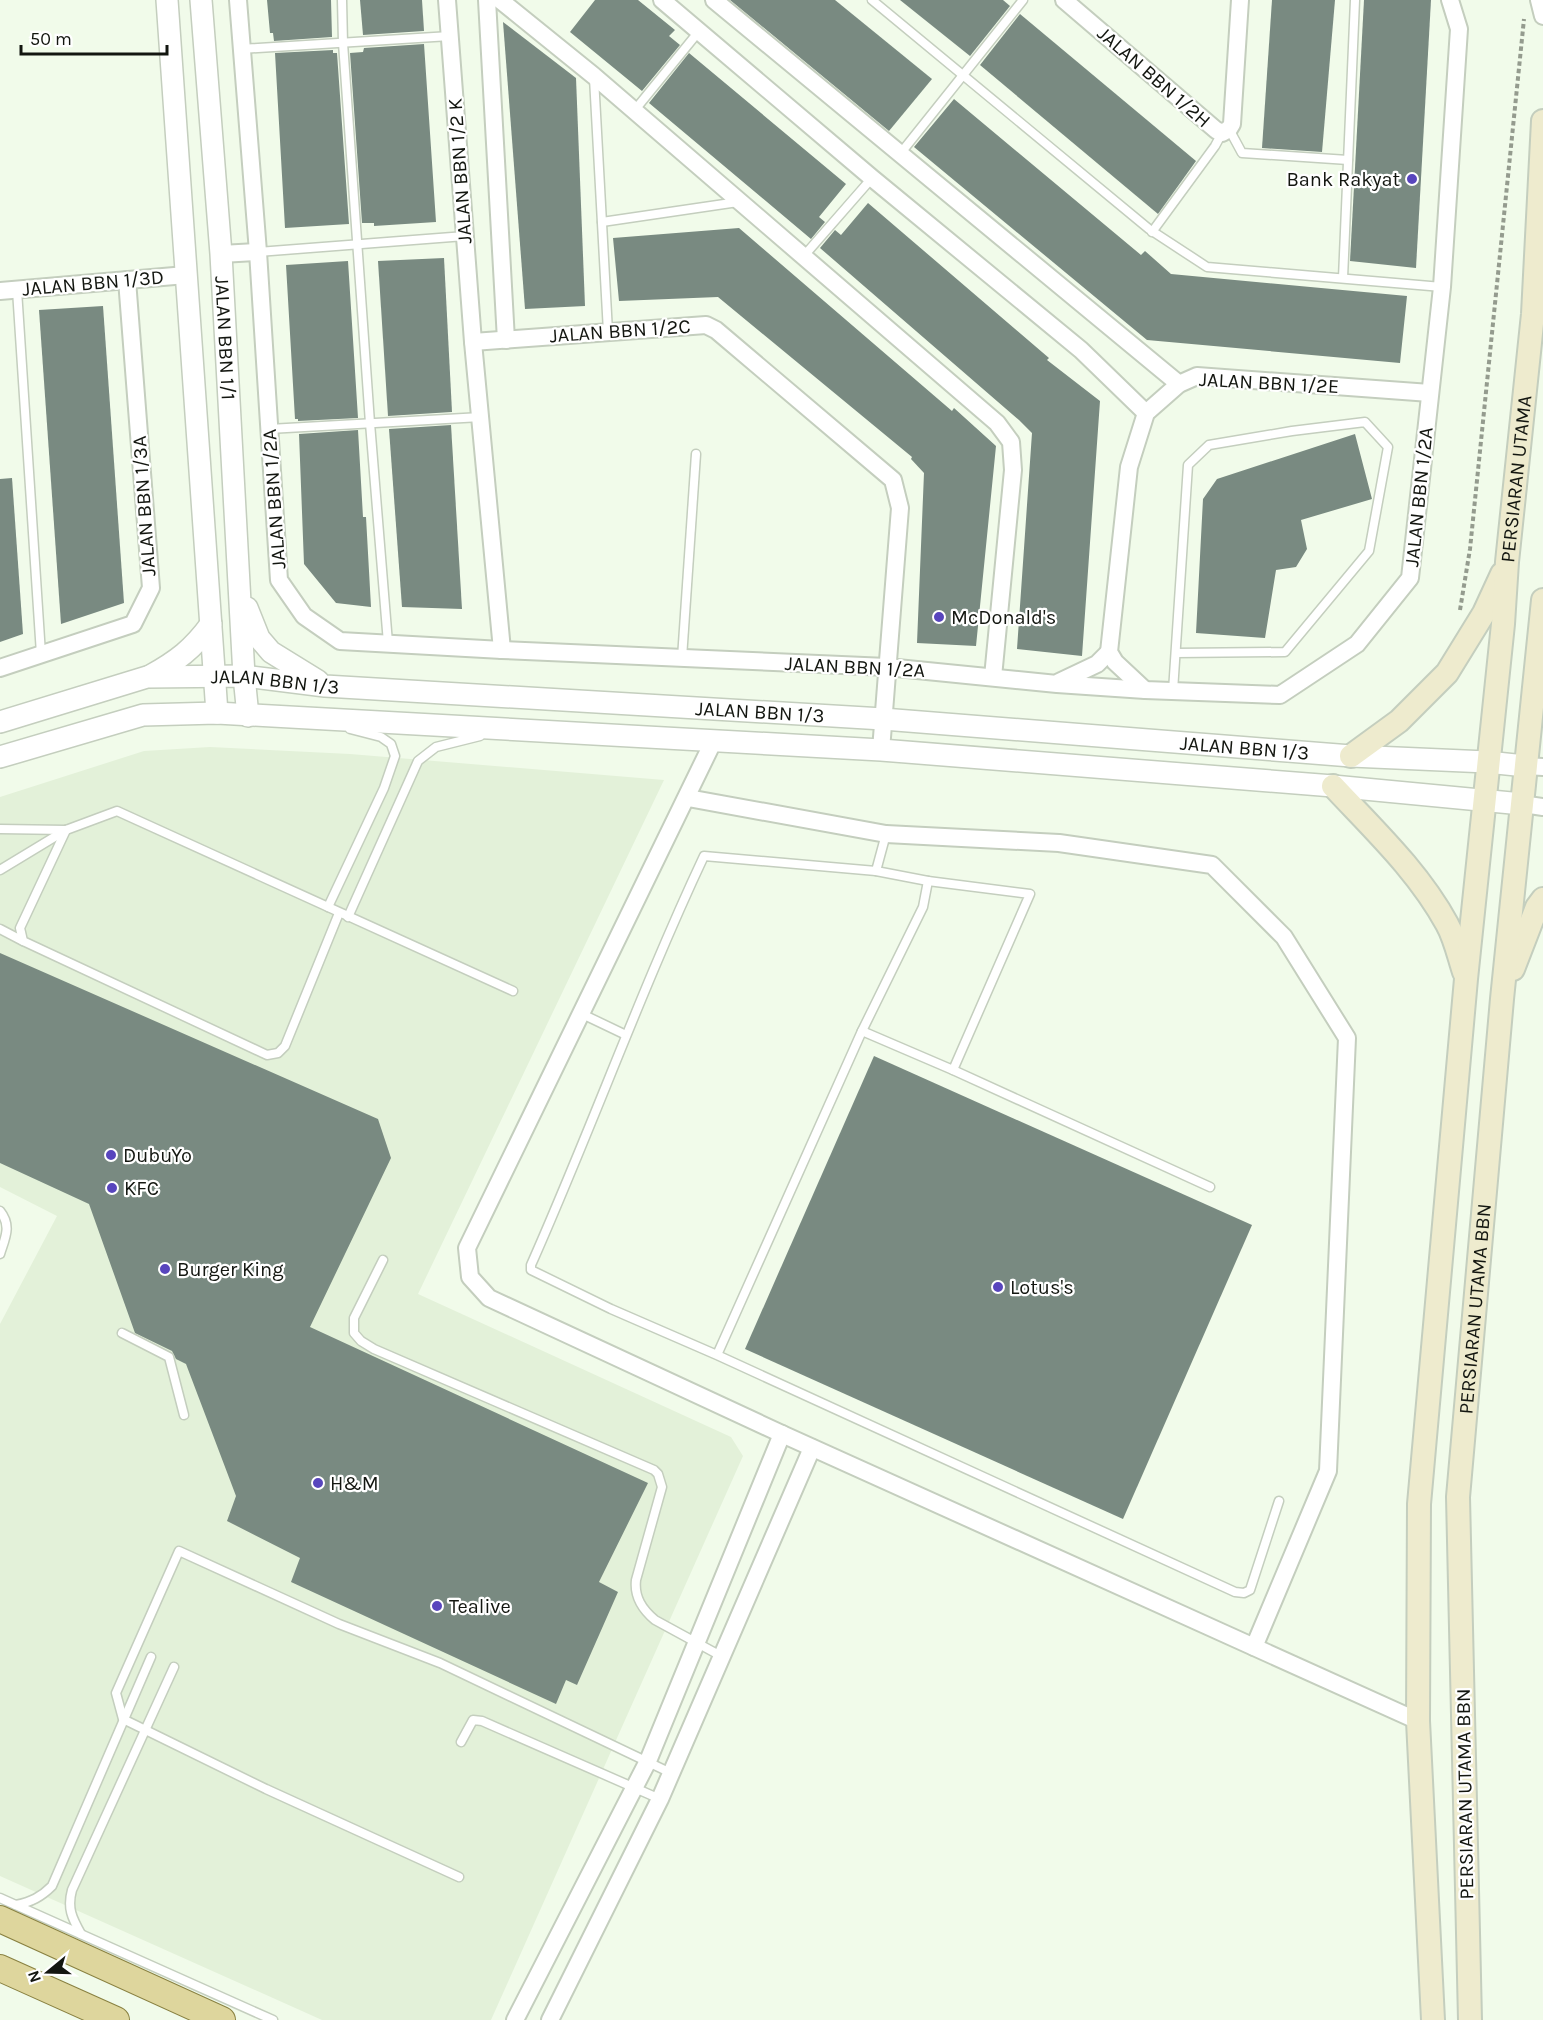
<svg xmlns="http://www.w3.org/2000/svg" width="1543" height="2020" font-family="Karla,sans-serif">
<rect width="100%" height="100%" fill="#f1fbea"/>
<path fill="#e3f1d9" d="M210 747 350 754 664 780 418 1294 731 1437 743 1456 491 2020H322L0 1876V1324L57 1216 0 1187V797L144 751Z"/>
<g fill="#798a81">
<path d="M267 0H331L332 37 274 41 273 33H270Z"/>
<path d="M360 0H422L424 31 363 35Z"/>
<path d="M595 0H638L675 30 669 36 680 45 642 91 570 32Z"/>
<path d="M730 0H835L932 79 889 131Z"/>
<path d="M900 0H1003L1010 6 970 56Z"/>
<path d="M1272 0H1335L1322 152 1262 148Z"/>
<path d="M1364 0H1431L1416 268 1350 261Z"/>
<path d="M1020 14 1196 161 1158 214 980 65Z"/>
<path d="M503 22 576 78 585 306 525 309Z"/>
<path d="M424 44 436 222 374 226V223H362L350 53 363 52 364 48Z"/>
<path d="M333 50V53H337L349 224 285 228 275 53Z"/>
<path d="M689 53 846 184 819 217 825 222 811 239 649 103Z"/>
<path d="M954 99 1141 255 1145 251 1171 274 1407 296 1400 363 1147 340 914 147Z"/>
<path d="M868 203 1049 358 1047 360 1100 401 1082 656 1017 649 1032 433 1019 420 820 248 835 230 841 235Z"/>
<path d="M739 228 952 411 954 408 996 446 976 646 917 643 924 473 911 459 912 457 718 297 619 301 613 238Z"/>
<path d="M444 258 452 412 388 416 378 261Z"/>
<path d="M348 261 358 418 298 421V419H295L286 265Z"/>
<path d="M103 306 124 603 61 624 39 310Z"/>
<path d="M451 425 462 609 402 607 389 429Z"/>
<path d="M358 430 363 517H366L371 607 336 603 304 564 299 434Z"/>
<path d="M1355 434 1372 499 1301 520 1307 549 1296 567 1276 570 1265 638 1196 633 1203 499 1217 479Z"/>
<path d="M12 478 23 634 0 642V479Z"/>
<path d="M0 953 378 1119 391 1158 310 1327 648 1483 599 1582 618 1592 577 1685 566 1680 556 1704 291 1582 300 1558 227 1521 236 1496 186 1364 176 1359 172 1351 135 1333 89 1204 0 1163Z"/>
<path d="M874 1056 1252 1225 1123 1519 745 1349Z"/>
</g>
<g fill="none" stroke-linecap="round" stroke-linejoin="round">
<defs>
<g id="service">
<path d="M342 0 343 43 370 423 388 643"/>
<path d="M872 0 1149 229 1207 267 1442 287"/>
<path d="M241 49 450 36"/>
<path d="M594 78 608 332"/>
<path d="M634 111 700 30"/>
<path d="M1229 129 1242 153 1348 160"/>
<path d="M900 154 1023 0"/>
<path d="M602 222 738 202"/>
<path d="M1152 232 1215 146 1222 133"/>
<path d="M258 252 465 236"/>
<path d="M803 257 872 178"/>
<path d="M1343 278 1355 0"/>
<path d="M17 290 41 654"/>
<path d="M269 429 481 417"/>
<path d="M682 658 696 454"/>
<path d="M1173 691 1188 465 1209 445 1292 431 1365 422 1388 447 1369 551 1285 652 1176 653"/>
<path d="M0 829 66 830"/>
<path d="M0 870 66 830"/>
<path d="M876 871 886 834"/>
<path d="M328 907 384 788 395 756 391 744 381 737 350 729"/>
<path d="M339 913 285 1046 278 1053 267 1055 23 941 20 928 66 830 117 811 513 991"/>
<path d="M348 917 418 761 436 747 480 736"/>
<path d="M0 929 23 941"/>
<path d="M582 1014 626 1035"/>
<path d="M862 1031 953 1070 1030 894 928 881"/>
<path d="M953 1070 1210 1187"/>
<path d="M0 1211C12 1226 5 1238 0 1254"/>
<path d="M383 1260 354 1318V1333L361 1341 374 1349 654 1470 658 1474 662 1487 636 1580C634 1597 642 1609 655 1620L721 1656"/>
<path d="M122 1333 169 1357 184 1415"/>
<path d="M717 1355 862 1031 923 907 928 881 876 871 704 856C641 990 591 1130 531 1265V1270L611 1309 717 1355 1235 1592 1244 1593 1250 1590 1279 1501"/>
<path d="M461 1742 473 1720 482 1721 660 1799"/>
<path d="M459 1877 266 1789 123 1719 116 1693 179 1551 339 1624 440 1663 671 1773"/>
<path d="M0 1898 273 2020"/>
<path d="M16 1905C31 1902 41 1897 52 1886L151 1657"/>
<path d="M81 1934C72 1918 67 1908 72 1890L174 1667"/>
</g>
<g id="minor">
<path d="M238 0 258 252 279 580 304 616 340 641 502 650 887 667 1057 684 1145 690 1280 695 1357 644 1410 578 1442 287 1459 29 1450 0"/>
<path d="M447 0 473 342 502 650"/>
<path d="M487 0 506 340"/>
<path d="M500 0 594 76 997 423 1011 442 1013 470 993 677"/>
<path d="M662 0 872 178 1081 350 1146 413"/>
<path d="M714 0 1179 384"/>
<path d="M1064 0 1216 130 1222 133 1229 129 1232 124 1240 0"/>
<path d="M1539 0 1543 16"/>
<path d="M221 254 258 252"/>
<path d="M0 291 186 275"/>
<path d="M473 342 706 325 716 330 893 480 900 508 881 750"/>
<path d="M0 668 133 624 151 588 127 280"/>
<path d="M1059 682 1097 664 1109 652"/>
<path d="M1145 690 1115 662 1109 652 1129 467 1146 413 1179 384 1197 376 1430 393"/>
<path d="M714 740 467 1248 470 1277 489 1298 782 1434 1418 1721"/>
<path d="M1526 766 1543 767"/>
<path d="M688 798 886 834 1059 843 1212 865 1284 937 1347 1038 1328 1471 1254 1647"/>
<path d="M1522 804 1543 807"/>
<path d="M515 2020 648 1761 782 1434"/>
<path d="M550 2020 660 1799 812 1448"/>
</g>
<g id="tertiary">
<path d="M167 0 217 713"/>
<path id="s1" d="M201 0 221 254 244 676 248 716"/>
<path d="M247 608 259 638 271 652 318 681"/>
<path d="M150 676C177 661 193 649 211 624"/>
<path id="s2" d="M0 722 147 677 244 676 325 686 883 719 1351 756 1487 762 1526 766"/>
<path d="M0 757 143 715 217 713 881 750 1333 786 1522 804"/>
</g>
<g id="secondary">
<path d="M1351 756 1399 721 1447 673 1484 613 1502 574"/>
<path d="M1333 786C1374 830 1418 871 1447 924 1455 938 1459 957 1464 972"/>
<path d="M1513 969 1537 907 1543 899"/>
<path id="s3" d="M1433 2020 1418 1721 1419 1504 1466 979 1503 624 1507 562 1533 314 1543 121"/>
<path id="s4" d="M1470 2020 1458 1497 1502 999 1543 600"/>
</g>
<g id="primary">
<path d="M0 1919 222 2020"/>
<path d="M0 1968 116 2020"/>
</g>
</defs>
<use href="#service" stroke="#c4cebe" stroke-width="11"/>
<use href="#minor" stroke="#c4cebe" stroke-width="20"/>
<use href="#tertiary" stroke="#c4cebe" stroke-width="24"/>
<use href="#secondary" stroke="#c4cebe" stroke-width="26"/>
<use href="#primary" stroke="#898141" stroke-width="28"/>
<path stroke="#949b8e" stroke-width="4" stroke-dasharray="4.5 3" stroke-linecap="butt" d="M1460 610 1470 549 1524 19"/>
<use href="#service" stroke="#fff" stroke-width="8"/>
<use href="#minor" stroke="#fff" stroke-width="16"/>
<use href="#tertiary" stroke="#fff" stroke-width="21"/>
<use href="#secondary" stroke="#eeebce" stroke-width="22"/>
<use href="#primary" stroke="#ded69d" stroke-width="26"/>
</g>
<g fill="#5845bd" stroke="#fff" stroke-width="2">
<circle cx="1412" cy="179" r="6"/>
<circle cx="939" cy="617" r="6"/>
<circle cx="111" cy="1155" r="6"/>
<circle cx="112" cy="1188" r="6"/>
<circle cx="165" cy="1269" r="6"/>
<circle cx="998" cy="1287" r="6"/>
<circle cx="318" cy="1483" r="6"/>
<circle cx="437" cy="1606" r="6"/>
</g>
<g text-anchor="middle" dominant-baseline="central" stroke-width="4.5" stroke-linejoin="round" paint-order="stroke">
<g font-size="20" fill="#131610" stroke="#fff">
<text transform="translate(1154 77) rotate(41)">JALAN BBN 1/2H</text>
<text transform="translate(460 171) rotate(-94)">JALAN BBN 1/2 K</text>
<text transform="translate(93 283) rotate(-5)">JALAN BBN 1/3D</text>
<text transform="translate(620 331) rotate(-4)">JALAN BBN 1/2C</text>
<text stroke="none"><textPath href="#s1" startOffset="339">JALAN BBN 1/1</textPath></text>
<text transform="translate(1269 383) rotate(3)">JALAN BBN 1/2E</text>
<text stroke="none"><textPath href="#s3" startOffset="1546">PERSIARAN UTAMA</textPath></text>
<text transform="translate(1419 497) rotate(-84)">JALAN BBN 1/2A</text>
<text transform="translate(274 499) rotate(-94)">JALAN BBN 1/2A</text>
<text transform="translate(144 506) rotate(-94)">JALAN BBN 1/3A</text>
<text transform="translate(855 667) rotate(3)">JALAN BBN 1/2A</text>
<text stroke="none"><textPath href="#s2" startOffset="282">JALAN BBN 1/3</textPath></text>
<text stroke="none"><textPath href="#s2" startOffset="768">JALAN BBN 1/3</textPath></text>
<text stroke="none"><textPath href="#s2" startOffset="1254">JALAN BBN 1/3</textPath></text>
<text stroke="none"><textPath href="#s4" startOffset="712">PERSIARAN UTAMA BBN</textPath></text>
<text transform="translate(1465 1794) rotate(-91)">PERSIARAN UTAMA BBN</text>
</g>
<g font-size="20" fill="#131610" stroke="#fff" text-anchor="start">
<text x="1400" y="179" text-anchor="end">Bank Rakyat</text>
<text x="951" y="617">McDonald's</text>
<text x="123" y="1155">DubuYo</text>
<text x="124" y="1188">KFC</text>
<text x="177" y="1269">Burger King</text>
<text x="1010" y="1287">Lotus's</text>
<text x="330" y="1483">H&amp;M</text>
<text x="449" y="1606">Tealive</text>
</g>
</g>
<g transform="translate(48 1972) rotate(251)" stroke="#ffffff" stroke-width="4.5" paint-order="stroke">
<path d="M0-4.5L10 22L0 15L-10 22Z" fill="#131610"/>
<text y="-9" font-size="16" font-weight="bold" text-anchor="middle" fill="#131610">N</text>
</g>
<path d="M21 45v9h146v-9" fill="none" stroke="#131610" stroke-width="3"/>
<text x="30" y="45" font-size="18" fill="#131610" stroke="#ffffff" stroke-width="4.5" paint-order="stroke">50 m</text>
</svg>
